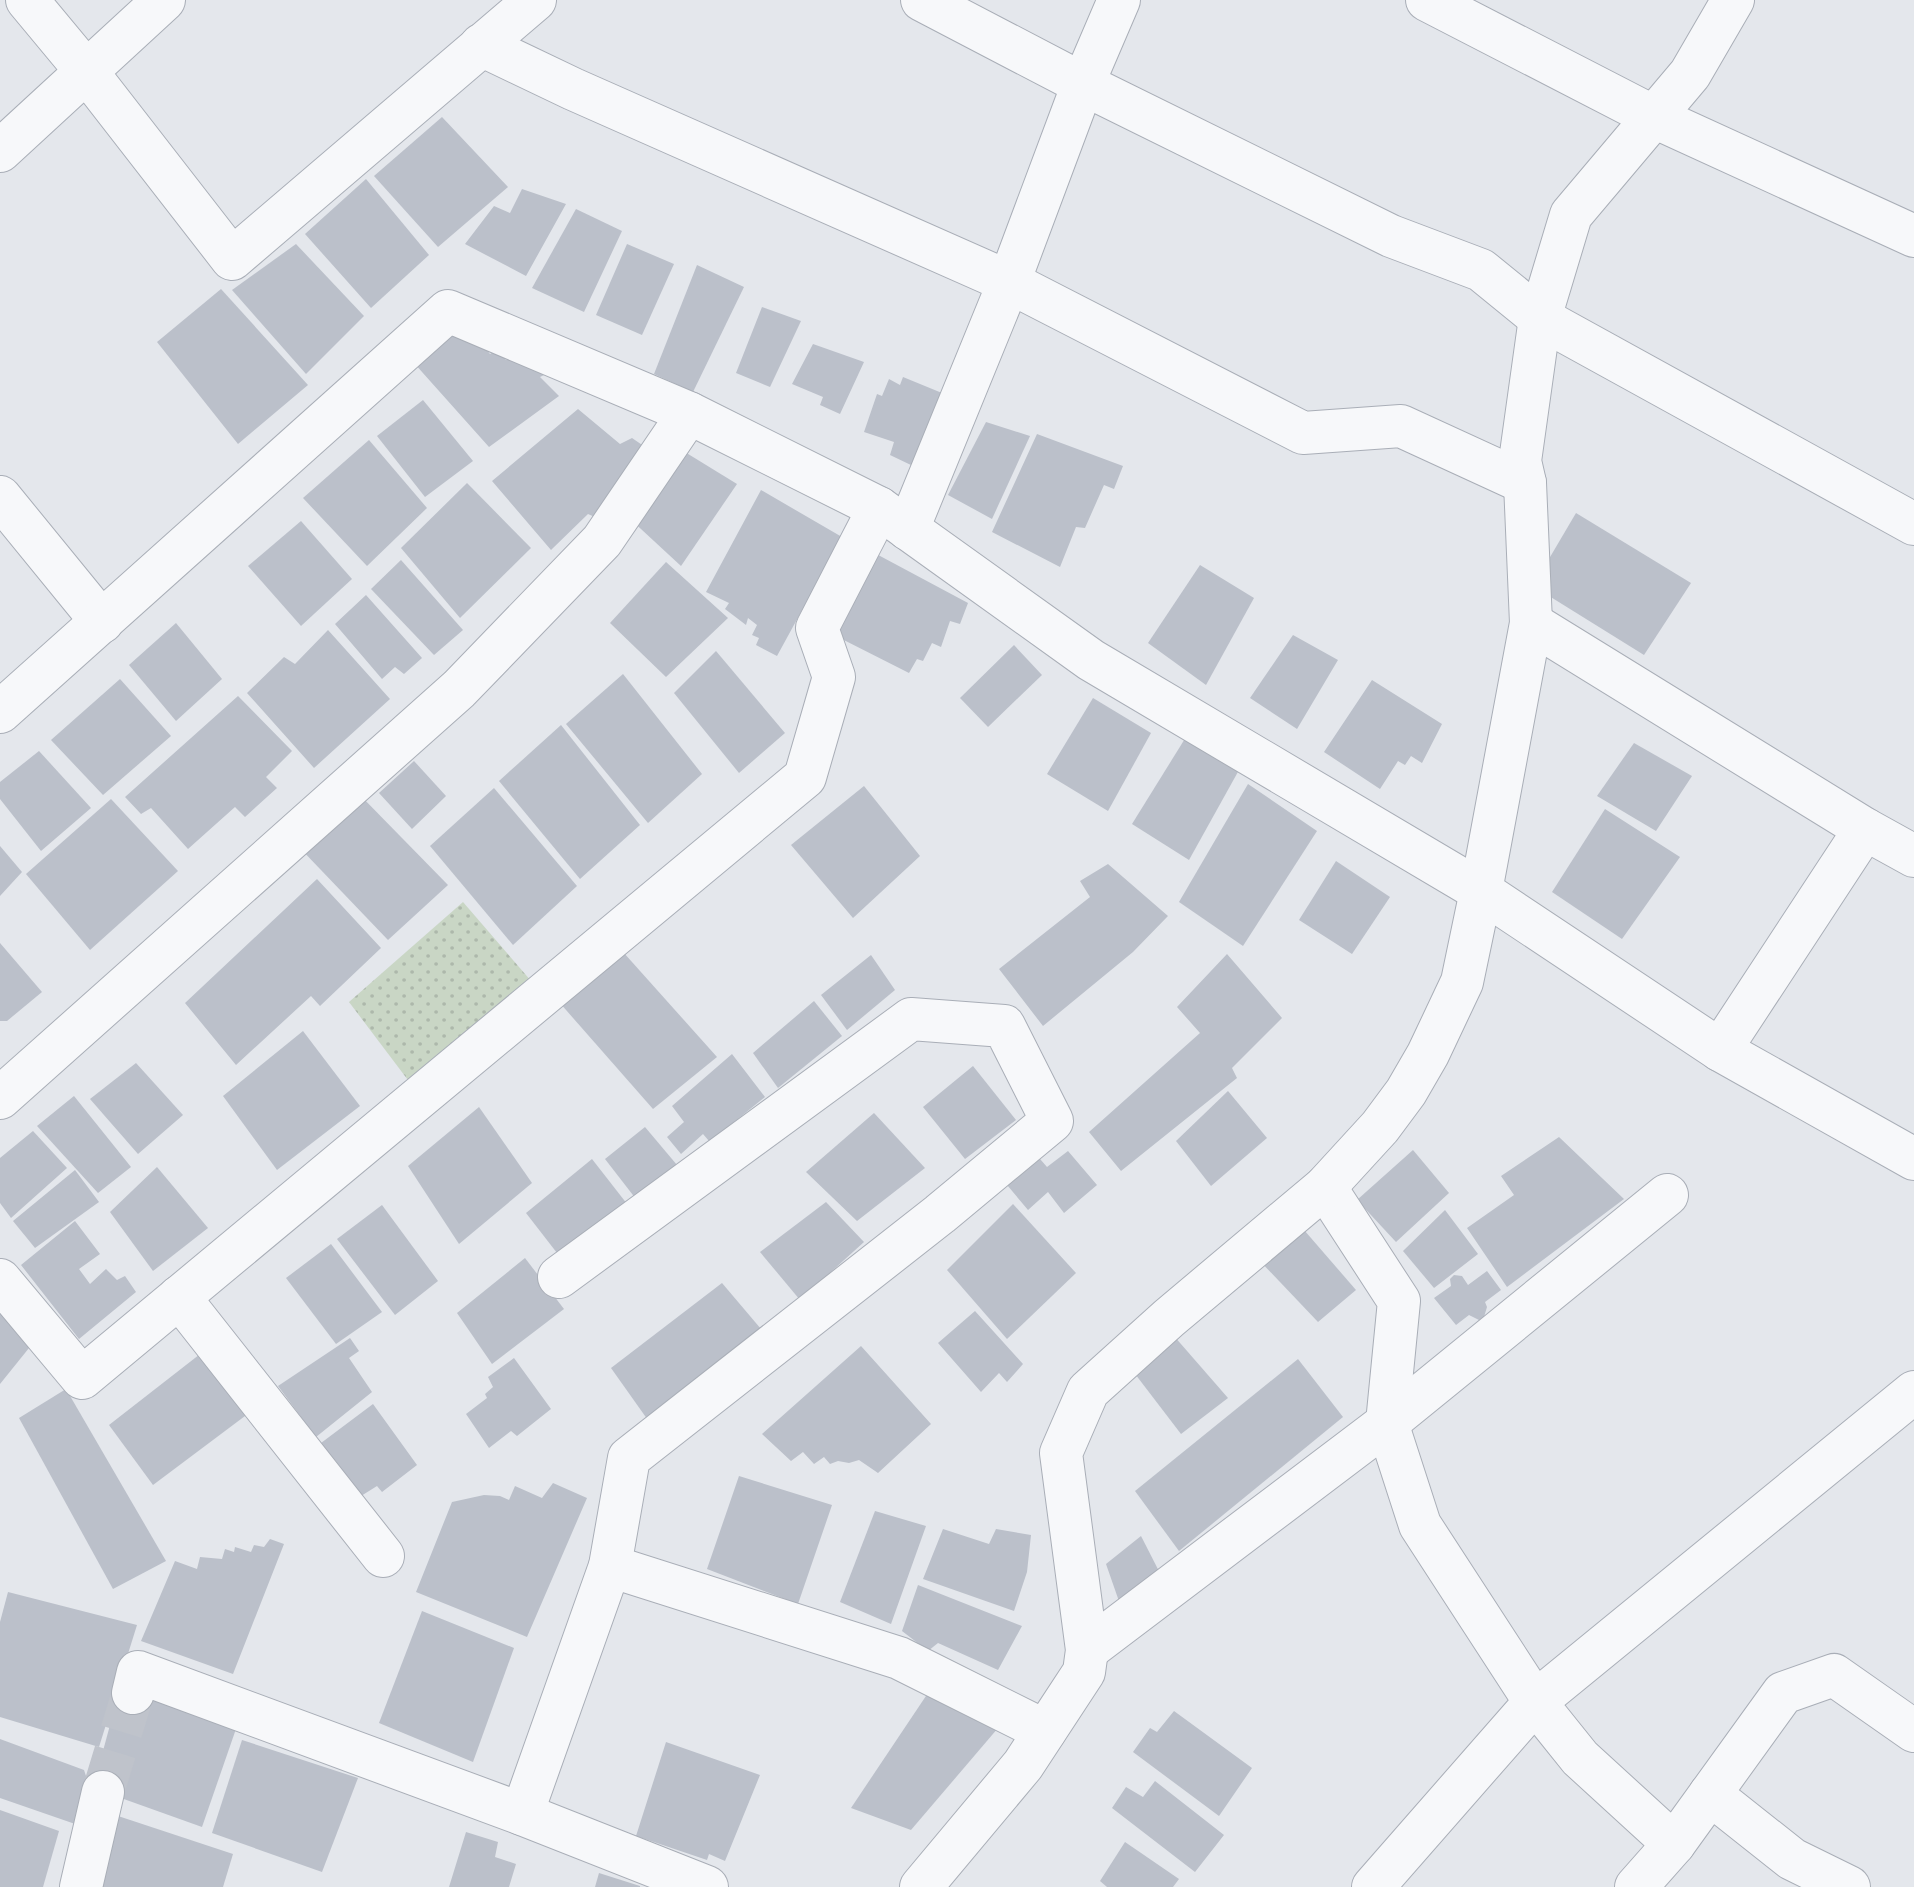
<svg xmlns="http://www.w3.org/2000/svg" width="1914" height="1887" font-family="'Public Sans',sans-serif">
<defs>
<pattern id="park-dots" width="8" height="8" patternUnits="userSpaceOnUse" patternTransform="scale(2)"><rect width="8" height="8" fill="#c9d6c5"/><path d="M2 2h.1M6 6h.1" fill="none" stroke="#adb8ab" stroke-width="1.8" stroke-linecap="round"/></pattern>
</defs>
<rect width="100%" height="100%" fill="#e4e7ec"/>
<path fill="url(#park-dots)" d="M463 902 538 989 417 1092 349 1002Z"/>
<g fill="#bbc0ca">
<path d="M442 117 508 187 438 247 374 176Z"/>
<path d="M366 179 429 255 371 308 305 234Z"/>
<path d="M522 189 566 204 526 276 465 244 494 206 510 213Z"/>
<path d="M576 209 622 231 584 312 532 288Z"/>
<path d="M296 244 364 316 306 374 232 290Z"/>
<path d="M627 244 674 264 642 335 596 315Z"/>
<path d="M697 265 744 287 693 392 654 374Z"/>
<path d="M221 289 308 385 238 444 157 342Z"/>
<path d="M762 307 801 321 770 387 736 373Z"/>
<path d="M468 326 490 354 497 350 506 360 518 356 548 373 540 377 559 396 489 447 414 363 419 346Z"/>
<path d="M813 344 864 362 840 414 820 405 823 397 792 384Z"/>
<path d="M903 377 942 393 913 466 890 455 894 442 864 432 877 394 882 396 889 379 900 385Z"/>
<path d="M423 400 473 461 425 497 377 436Z"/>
<path d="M578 409 620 444 632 438 651 451 597 518 588 514 551 550 492 481Z"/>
<path d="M986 422 1030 436 992 519 948 495Z"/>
<path d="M1037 434 1123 466 1114 489 1104 485 1085 528 1076 527 1060 567 992 532Z"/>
<path d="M369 440 427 508 367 566 303 498Z"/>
<path d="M680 449 737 484 681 566 628 517Z"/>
<path d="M467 483 531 548 460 618 401 548Z"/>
<path d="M761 490 842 537 777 656 756 645 759 638 752 635 757 625 748 618 746 625 725 609 729 603 706 592Z"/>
<path d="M1576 513 1691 583 1644 655 1533 586Z"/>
<path d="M301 521 352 579 301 626 248 566Z"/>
<path d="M867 549 968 603 960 624 950 621 941 647 932 643 923 661 917 659 909 673 826 631Z"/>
<path d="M401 560 463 630 434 655 371 589Z"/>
<path d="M666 562 728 618 666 677 610 623Z"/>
<path d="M1200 565 1254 598 1206 685 1148 643Z"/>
<path d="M366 595 422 658 404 674 395 667 382 679 335 624Z"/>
<path d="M176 623 222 679 176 721 129 665Z"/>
<path d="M328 630 390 699 314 768 247 693 284 657 295 664Z"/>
<path d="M1293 635 1338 660 1297 729 1250 698Z"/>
<path d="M1014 645 1042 675 988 727 960 698Z"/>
<path d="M716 651 785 733 739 773 674 693Z"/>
<path d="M623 674 702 774 648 823 566 724Z"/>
<path d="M120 679 171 736 103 795 51 740Z"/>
<path d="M1372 680 1442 724 1422 763 1411 756 1405 765 1398 761 1380 789 1324 752Z"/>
<path d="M238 696 292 751 266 777 277 788 245 817 235 807 188 849 151 808 141 814 125 797Z"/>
<path d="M1093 698 1151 733 1108 811 1047 774Z"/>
<path d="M561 725 640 825 580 879 499 781Z"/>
<path d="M1186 737 1239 770 1189 860 1132 824Z"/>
<path d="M1634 743 1692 776 1656 831 1597 796Z"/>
<path d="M39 751 91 808 41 851 0 799V782Z"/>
<path d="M414 761 446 796 412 829 379 793Z"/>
<path d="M1248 784 1317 831 1243 946 1179 902Z"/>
<path d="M864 786 920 856 853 918 791 845Z"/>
<path d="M494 788 577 886 513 945 430 846Z"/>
<path d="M356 791 448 885 388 940 298 846Z"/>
<path d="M111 799 178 871 90 950 26 874Z"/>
<path d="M1605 809 1680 857 1622 939 1552 892Z"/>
<path d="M0 846 22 872 0 896Z"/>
<path d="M1336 861 1390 897 1352 954 1299 920Z"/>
<path d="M1108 864 1168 916 1133 952 1043 1026 999 969 1090 897 1080 881Z"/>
<path d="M317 879 381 948 320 1006 311 996 236 1065 185 1003Z"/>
<path d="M0 943 42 992 7 1021H0Z"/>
<path d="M615 943 717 1057 653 1109 552 994Z"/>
<path d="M1227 954 1282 1018 1232 1068 1237 1078 1121 1171 1089 1132 1200 1033 1177 1007Z"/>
<path d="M871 955 895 990 847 1030 821 995Z"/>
<path d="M814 1001 842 1036 778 1088 753 1053Z"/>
<path d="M303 1031 360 1106 277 1170 223 1096Z"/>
<path d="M732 1054 765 1097 728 1127 733 1133 715 1148 703 1134 681 1154 667 1137 684 1122 672 1106Z"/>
<path d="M136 1063 183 1115 138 1154 90 1099Z"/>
<path d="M973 1066 1016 1120 965 1159 923 1107Z"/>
<path d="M1228 1091 1267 1138 1211 1186 1176 1141Z"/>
<path d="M74 1096 131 1167 98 1193 37 1126Z"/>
<path d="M479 1107 532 1183 459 1244 408 1166Z"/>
<path d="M874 1113 925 1168 857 1221 806 1172Z"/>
<path d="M645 1127 677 1165 636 1199 605 1159Z"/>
<path d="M33 1131 67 1168 11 1218 0 1203V1158Z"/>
<path d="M1559 1137 1624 1199 1507 1287 1467 1228 1514 1195 1501 1176Z"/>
<path d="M1413 1150 1449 1193 1396 1242 1357 1200Z"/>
<path d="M1068 1151 1097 1185 1064 1213 1048 1192 1028 1210 1002 1179 1034 1152 1047 1167Z"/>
<path d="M592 1159 631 1209 564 1262 526 1213Z"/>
<path d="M157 1167 208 1228 153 1271 110 1212Z"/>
<path d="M75 1170 99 1202 35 1248 13 1221Z"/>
<path d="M826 1202 864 1242 800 1300 760 1252Z"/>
<path d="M1013 1204 1076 1273 1007 1339 947 1270Z"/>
<path d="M382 1205 438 1281 395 1315 337 1239Z"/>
<path d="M1445 1210 1478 1254 1434 1288 1403 1251Z"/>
<path d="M75 1221 100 1254 79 1269 90 1284 106 1269 117 1280 125 1276 136 1292 79 1339 21 1265Z"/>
<path d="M1298 1223 1356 1290 1318 1322 1258 1259Z"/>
<path d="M331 1244 382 1312 336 1344 286 1278Z"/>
<path d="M525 1258 564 1309 492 1364 457 1313Z"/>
<path d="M1487 1271 1501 1290 1485 1302 1487 1307 1484 1317 1479 1320 1469 1315 1456 1325 1434 1298 1451 1286 1450 1279 1454 1275 1462 1276 1468 1285Z"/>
<path d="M722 1283 761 1329 650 1423 611 1368Z"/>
<path d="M975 1311 1023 1364 1007 1382 999 1373 981 1392 938 1343Z"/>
<path d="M0 1312 29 1348 0 1384Z"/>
<path d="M1167 1328 1228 1398 1181 1434 1129 1366Z"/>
<path d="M350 1338 359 1351 349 1358 372 1392 316 1437 278 1386Z"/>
<path d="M861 1346 931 1424 878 1473 859 1460 849 1463 838 1461 830 1464 824 1457 814 1464 803 1452 791 1461 762 1434Z"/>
<path d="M204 1351 249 1413 153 1485 109 1425Z"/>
<path d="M514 1358 551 1409 517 1436 511 1431 489 1448 466 1414 487 1398 485 1394 493 1387 488 1377Z"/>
<path d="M1298 1359 1343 1417 1179 1551 1135 1491Z"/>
<path d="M66 1389 166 1561 113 1589 19 1418Z"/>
<path d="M373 1404 417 1465 382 1492 377 1486 361 1496 335 1460 329 1464 317 1446Z"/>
<path d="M739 1476 832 1505 798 1604 707 1569Z"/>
<path d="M553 1483 587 1498 527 1637 416 1592 452 1502 484 1495 500 1496 509 1500 515 1486 542 1498Z"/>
<path d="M875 1511 926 1526 891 1624 840 1602Z"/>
<path d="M943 1529 989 1544 996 1529 1031 1535 1027 1572 1014 1611 923 1579Z"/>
<path d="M1141 1536 1165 1583 1121 1607 1106 1564Z"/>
<path d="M270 1539 284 1544 233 1674 141 1641 175 1561 197 1569 200 1557 222 1559 225 1549 234 1552 235 1547 251 1552 254 1545 264 1547Z"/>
<path d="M918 1585 1022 1626 998 1670 938 1643 928 1651 902 1631Z"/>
<path d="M8 1592 137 1625 99 1747 0 1717V1622Z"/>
<path d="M422 1611 514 1648 473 1762 379 1723Z"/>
<path d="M934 1684 1004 1721 911 1830 851 1808Z"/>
<path d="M120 1688 237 1726 202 1827 93 1788Z"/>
<path d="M1174 1711 1252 1768 1219 1816 1133 1752 1150 1728 1157 1732Z"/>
<path d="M0 1739 84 1770 88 1782 78 1825 0 1798Z"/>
<path d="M242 1740 358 1778 322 1872 212 1833Z"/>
<path d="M666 1742 760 1775 725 1861 709 1854 707 1860 636 1836Z"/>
<path d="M1155 1781 1224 1835 1195 1872 1112 1808 1126 1787 1143 1797Z"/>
<path d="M0 1810 59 1831 43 1887H0Z"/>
<path d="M109 1813 233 1854 223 1887H88Z"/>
<path d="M466 1832 498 1842 495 1857 516 1864 509 1887H449Z"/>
<path d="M1125 1842 1179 1879 1173 1887H1107L1100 1881Z"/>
<path d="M599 1873 640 1886V1887H595Z"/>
</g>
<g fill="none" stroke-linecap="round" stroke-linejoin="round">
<path stroke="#bfc3cb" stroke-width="42" stroke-dasharray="42 21" stroke-linecap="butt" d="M103 1792 133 1693"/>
<defs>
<g id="minor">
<path d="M27 0 86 71 232 259 535 0"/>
<path d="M922 0 1083 84 1391 236 1481 270 1540 318 1914 524"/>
<path d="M1427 0 1654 117 1914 236"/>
<path d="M481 45 573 89 1009 282 1303 433 1401 426 1525 483"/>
<path d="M0 151 164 0"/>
<path d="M0 497 102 622"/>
<path d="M908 529 1009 282 1083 84 1119 0"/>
<path d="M1531 623 1865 829 1914 856"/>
<path d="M0 712 448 311 689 413 879 508 1091 660 1481 891 1720 1050 1914 1159"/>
<path d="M1720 1050 1865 829"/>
<path d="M0 1098 459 689 602 541 689 413"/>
<path d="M1325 1187 1399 1301 1387 1423 1420 1525 1535 1702 1373 1887"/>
<path d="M0 1280 82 1378 805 777 834 677 817 628 879 508"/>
<path d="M179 1297 383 1556"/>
<path d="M610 1566 899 1658 1045 1731"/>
<path d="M1087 1650 1387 1423 1667 1195"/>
<path d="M133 1693 138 1672 522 1814 707 1887"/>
<path d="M1710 1794 1792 1859 1849 1887"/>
<path d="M522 1814 610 1566 629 1458 940 1214 1052 1121 1004 1026 911 1019 559 1277"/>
<path d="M1674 1844 1580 1758 1535 1702 1914 1392"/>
<path d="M81 1887 103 1792"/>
<path d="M921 1887 1023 1765 1084 1672 1087 1650 1061 1453 1088 1391 1169 1318 1325 1187 1380 1127 1406 1092 1428 1054 1462 982 1481 891 1531 623 1525 483 1520 461 1540 318 1571 215 1690 74 1733 0"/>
<path d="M1636 1887 1674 1844 1783 1693 1834 1675 1914 1731"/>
</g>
</defs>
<use href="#minor" stroke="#a9aeb7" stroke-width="44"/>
<use href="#minor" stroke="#f7f8fa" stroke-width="42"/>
</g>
</svg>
